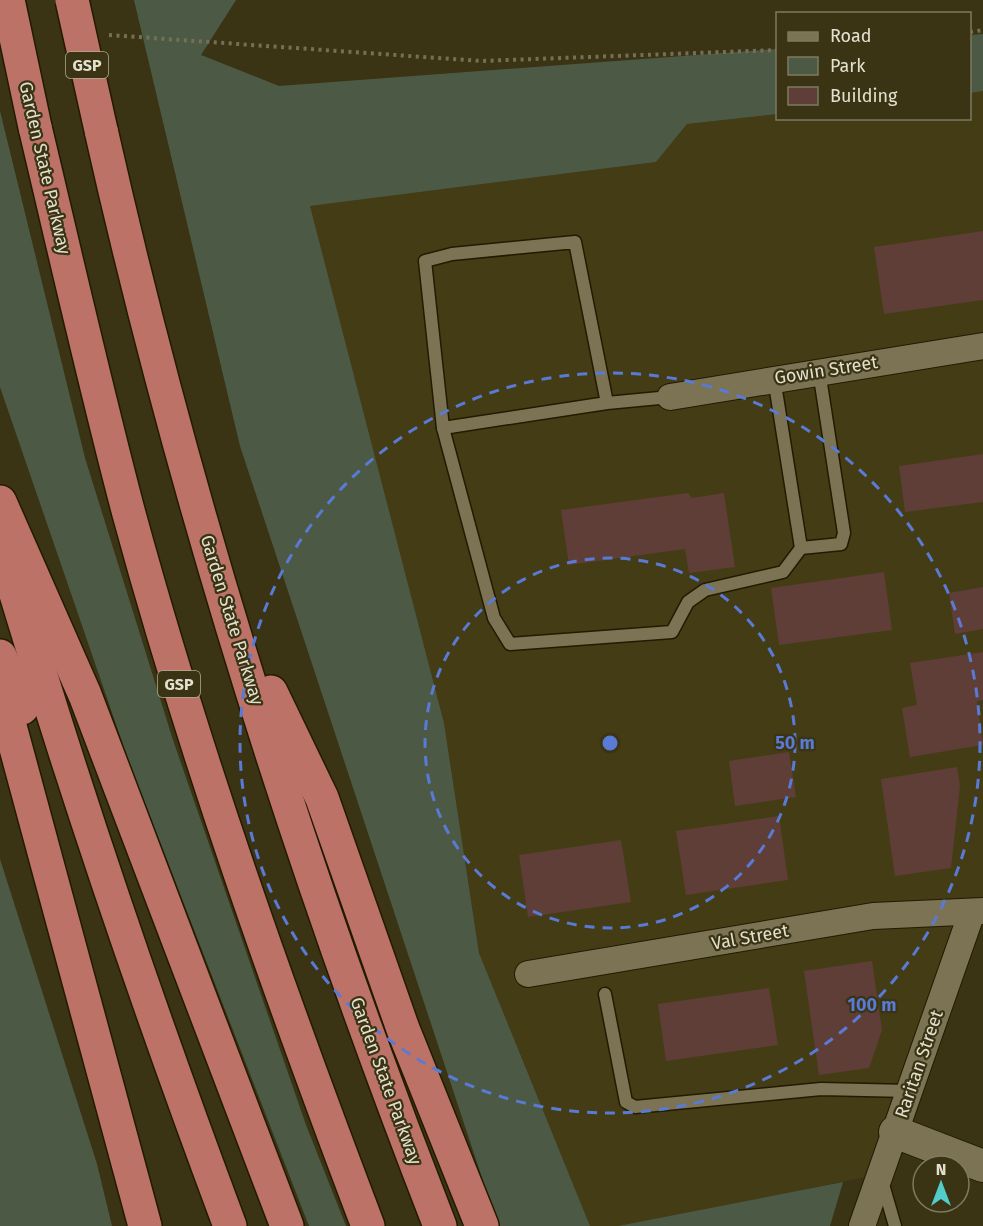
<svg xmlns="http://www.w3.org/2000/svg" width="983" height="1226" font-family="'Fira Sans',sans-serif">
<rect width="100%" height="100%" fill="#3a3415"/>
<path fill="#443c15" d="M983 91V911L881 1174 619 1226H590L479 953 444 723 310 206 656 162 687 124 777 114 778 118H970V93Z"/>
<g fill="#4c5a45">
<path d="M134 0H236L201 55 279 86 777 49V114L687 124 656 162 310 206 444 723 479 953 590 1226H500L489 1199 240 446Z"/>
<path d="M983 34V91L970 93V35Z"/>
<path d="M0 111 85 458 173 740 306 1125 346 1226H309L129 762 0 387Z"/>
<path d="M0 859 97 1164 112 1226H0Z"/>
<path d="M843 1182 830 1226H618Z"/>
</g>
<g fill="#5f3e37">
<path d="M983 231V300L884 314 874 247Z"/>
<path d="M983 454V502L905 512 899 466Z"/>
<path d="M688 493 692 498 724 493 735 567 689 573 685 549 569 565 561 510Z"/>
<path d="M884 572 892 630 779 645 771 588Z"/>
<path d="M983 587V629L955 634 949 593Z"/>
<path d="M983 652V700L977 701 983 745 910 757 902 708 917 705 910 663Z"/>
<path d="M789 752 796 797 735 806 729 761Z"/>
<path d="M957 767 960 786 951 868 895 876 881 779Z"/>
<path d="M779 816 788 880 686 895 676 831Z"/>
<path d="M621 840 631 902 528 917 519 855Z"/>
<path d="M872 961 882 1030 869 1068 819 1075 804 971Z"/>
<path d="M769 988 778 1045 666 1061 658 1004Z"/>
</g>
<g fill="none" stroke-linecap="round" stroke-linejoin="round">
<defs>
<g id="service">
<path d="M607 403 575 242 452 254 425 261 443 428 607 403 670 397"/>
<path d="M443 428 494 618 510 644 672 632 688 602 705 590 783 572 801 548 774 378"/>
<path d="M801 548 841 544 844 533 819 371"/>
<path d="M605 994 626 1102 635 1107 821 1089 909 1091"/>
<path d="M882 1181 895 1226"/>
</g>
<g id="minor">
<path d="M670 397 983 346"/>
<path d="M528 974 873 916 983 911"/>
<path d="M862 1226 972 912"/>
</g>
<path id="tertiary" d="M895 1132 983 1166"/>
<g id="motorway">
<path d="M35 127C66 257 95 386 129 514 195 756 279 992 368 1226"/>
<path d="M101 130C185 503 301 870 440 1226"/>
<path d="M0 502 85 695 287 1226"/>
<path d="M4 554C71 781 147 1004 230 1226"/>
<path d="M0 656 22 708"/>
<path d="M0 689 145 1226"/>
<path d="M271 692 322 798 403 1029 482 1226"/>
</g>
</defs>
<use href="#service" stroke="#221b00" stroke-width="15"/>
<use href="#minor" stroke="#221b00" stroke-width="28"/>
<use href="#tertiary" stroke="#221b00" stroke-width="34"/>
<use href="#motorway" stroke="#221b00" stroke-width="36"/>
<g stroke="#757055" stroke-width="4" stroke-dasharray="3 4.5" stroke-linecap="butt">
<path d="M970 32 983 30"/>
<path d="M109 35 481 61 778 50"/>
</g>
<use href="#service" stroke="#7b7353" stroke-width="12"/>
<use href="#minor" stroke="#7b7353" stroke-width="26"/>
<use href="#tertiary" stroke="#7b7353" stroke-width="32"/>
<use href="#motorway" stroke="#bd7268" stroke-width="33"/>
<defs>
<g id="motorway-bridge">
<path d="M8 0 35 127"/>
<path d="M72 0 101 130"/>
</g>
</defs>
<use href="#motorway-bridge" stroke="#221b00" stroke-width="36" stroke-linecap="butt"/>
<use href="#motorway-bridge" stroke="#bd7268" stroke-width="33"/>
</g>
<g fill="none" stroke="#597ad5" stroke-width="3" stroke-dasharray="10 8">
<circle cx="610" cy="743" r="185"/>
<circle cx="610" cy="743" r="370"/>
</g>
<g text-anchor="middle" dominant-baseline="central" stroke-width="4.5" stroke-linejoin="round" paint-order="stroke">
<g fill="#3a3415" stroke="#b1ac97" stroke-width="1.5">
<rect x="66" y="52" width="42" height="26" rx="4.5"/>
<rect x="158" y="671" width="42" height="26" rx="4.5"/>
</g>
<g font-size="16" font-weight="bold" fill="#e4e0cf">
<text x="87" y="65">GSP</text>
<text x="179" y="684">GSP</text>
</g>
<g font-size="18" fill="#e4e0cf" stroke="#3a3415">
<text transform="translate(45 168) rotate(77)">Garden State Parkway</text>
<text transform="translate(826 370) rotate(-9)">Gowin Street</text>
<text transform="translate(232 620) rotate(73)">Garden State Parkway</text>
<text transform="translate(750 937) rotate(-10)">Val Street</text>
<text transform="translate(919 1064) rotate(-71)">Raritan Street</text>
<text transform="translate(386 1081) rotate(70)">Garden State Parkway</text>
</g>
</g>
<circle cx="610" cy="743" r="9" fill="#597ad5" stroke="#3a3415" stroke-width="3"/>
<g font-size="18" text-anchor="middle" font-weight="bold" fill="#597ad5" stroke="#3a3415" stroke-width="4.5" stroke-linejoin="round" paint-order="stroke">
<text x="795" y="749">50 m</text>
<text x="872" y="1011">100 m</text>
</g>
<rect x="776" y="12" width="195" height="108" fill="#3a3415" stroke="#7e795f" stroke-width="1.5"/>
<rect x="788" y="32" width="30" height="9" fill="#7b7353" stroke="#7e795f" stroke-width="1.5"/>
<text x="830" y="42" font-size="18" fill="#e4e0cf">Road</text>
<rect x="788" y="57" width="30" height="18" fill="#4c5a45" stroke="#7e795f" stroke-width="1.5"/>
<text x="830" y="72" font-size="18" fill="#e4e0cf">Park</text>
<rect x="788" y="87" width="30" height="18" fill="#5f3e37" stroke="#7e795f" stroke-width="1.5"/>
<text x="830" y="102" font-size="18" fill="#e4e0cf">Building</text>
<g transform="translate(941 1184)"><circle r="28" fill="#3a3415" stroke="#7e795f" stroke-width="1.5"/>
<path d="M0-4.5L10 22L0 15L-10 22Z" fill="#53cdc9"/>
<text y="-9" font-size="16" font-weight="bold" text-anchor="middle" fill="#e4e0cf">N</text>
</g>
</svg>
